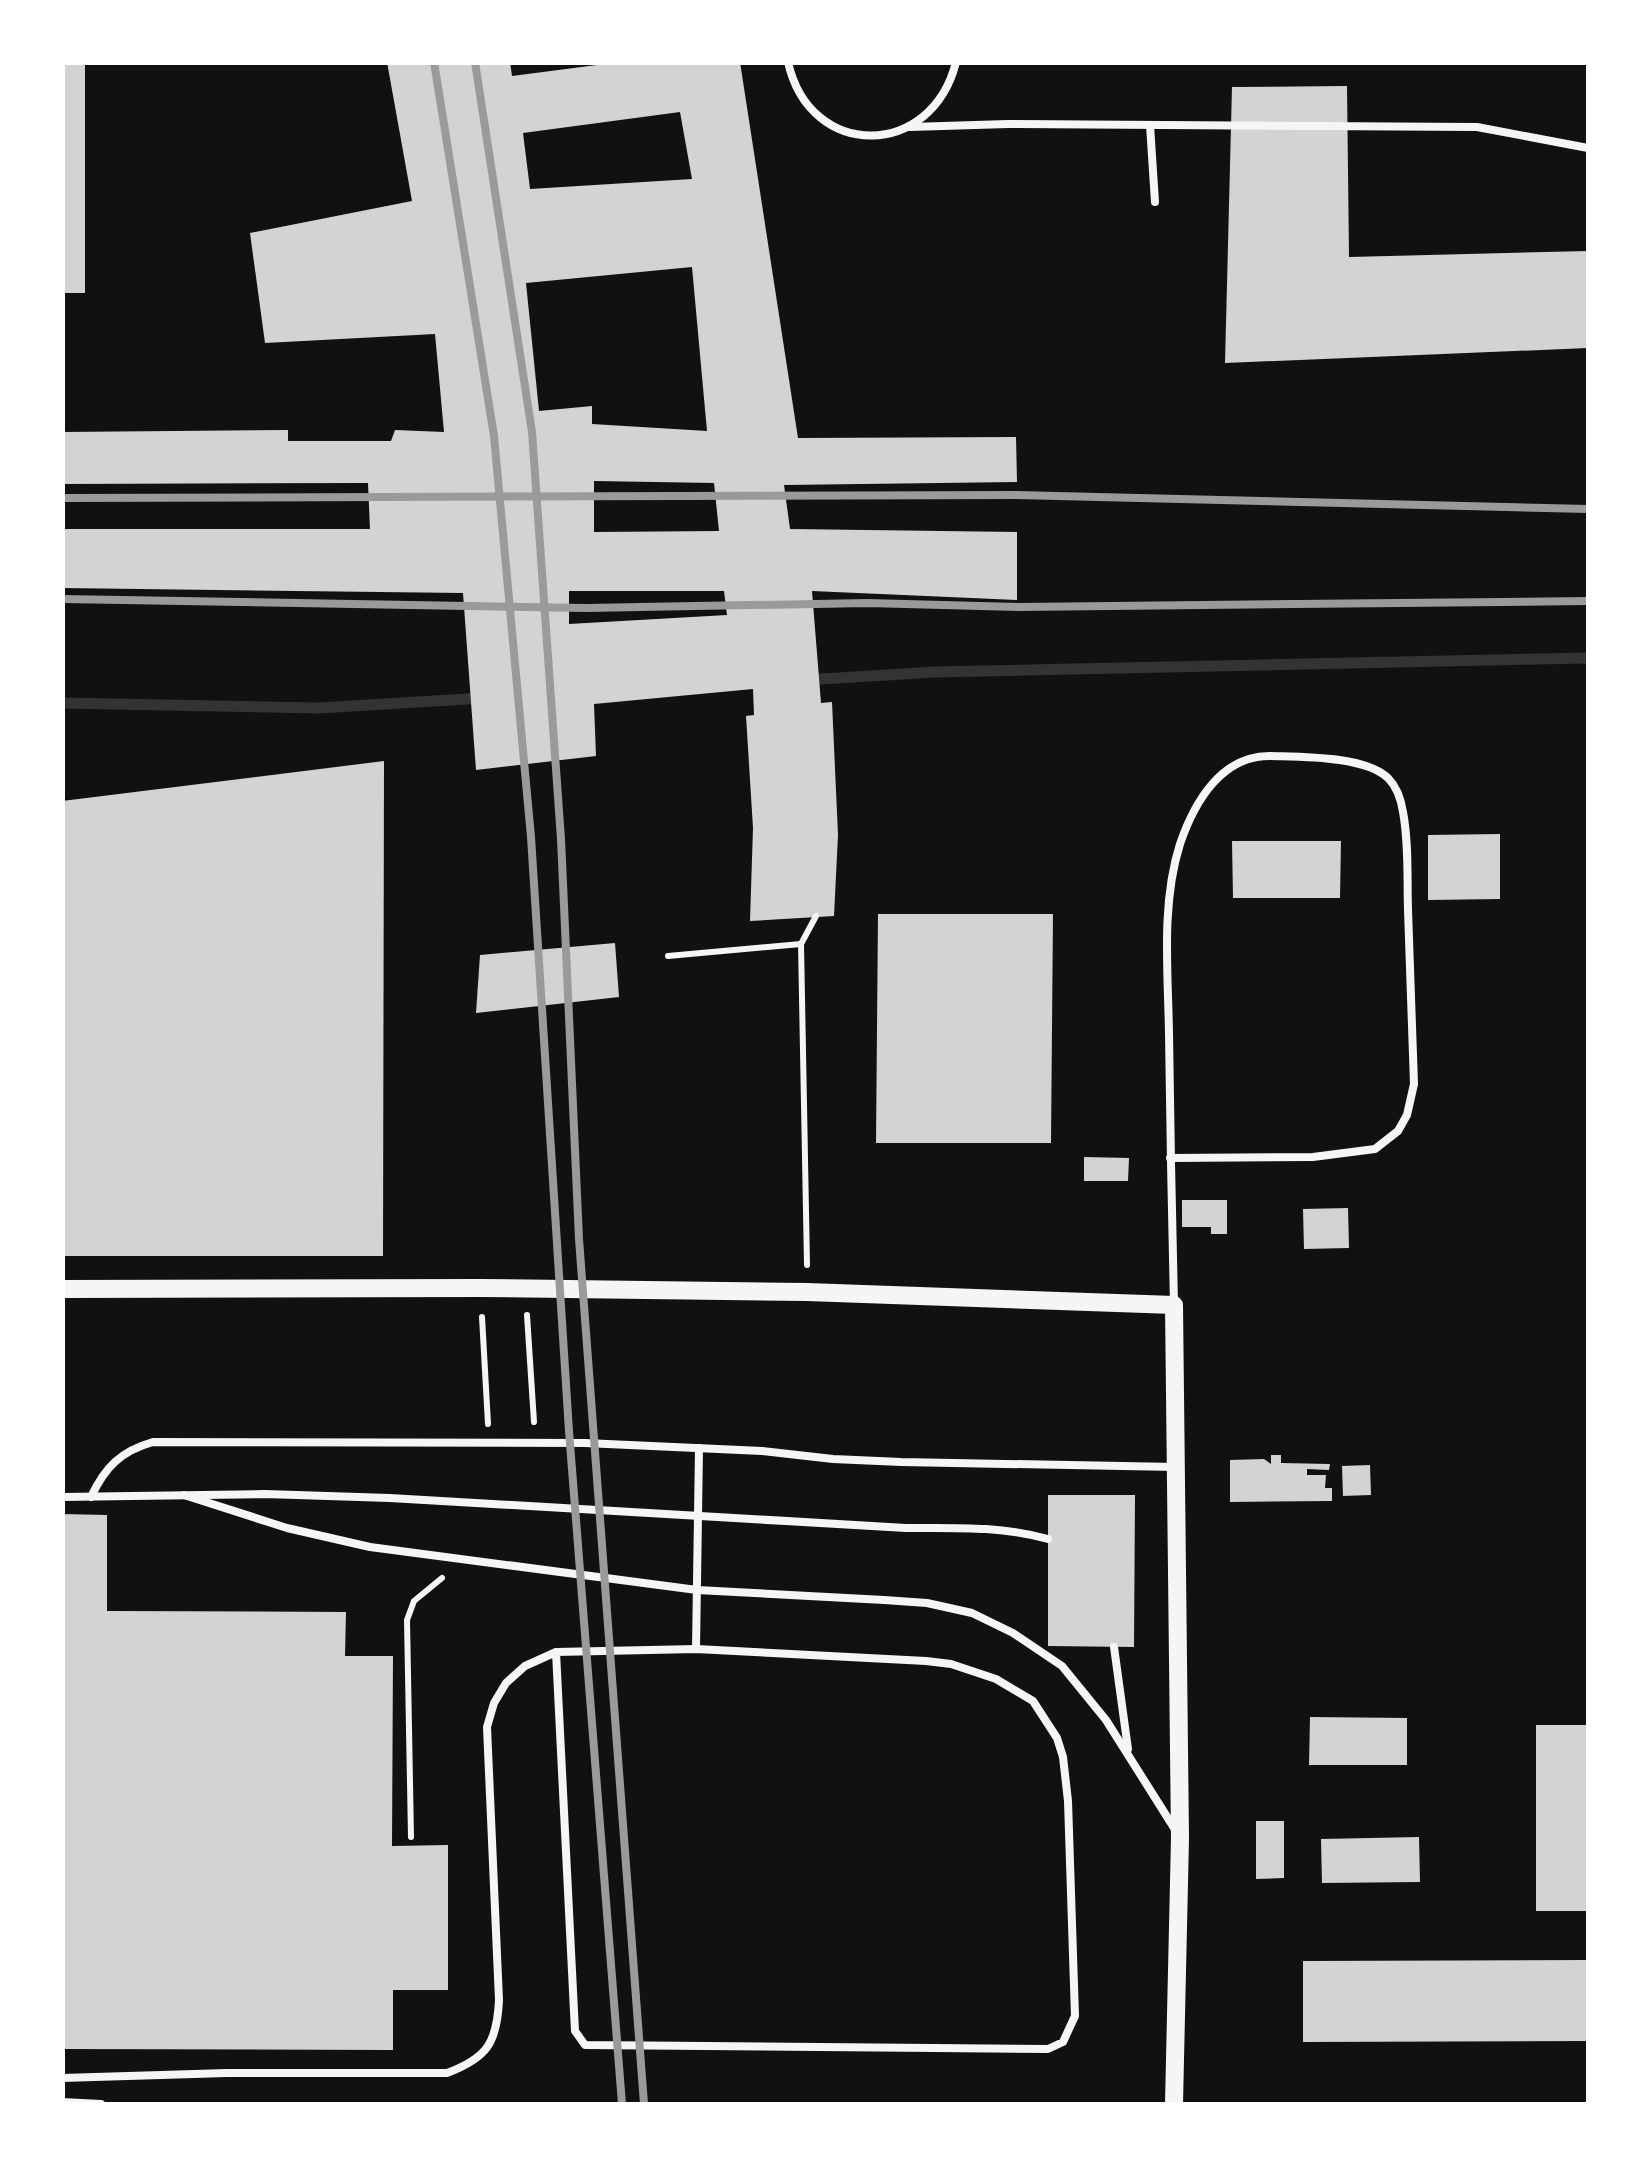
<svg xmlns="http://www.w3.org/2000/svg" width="1651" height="2167" font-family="Lato,sans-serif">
<rect width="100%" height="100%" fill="#111"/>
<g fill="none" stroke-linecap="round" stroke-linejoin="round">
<g stroke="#333" stroke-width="11">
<path d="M806 680 935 672 1588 658"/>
<path d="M62 703 319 708 483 698"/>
</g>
</g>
<g fill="#d3d3d3" fill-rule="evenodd">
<rect x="62" y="62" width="23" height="231"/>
<path d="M387 62H510L512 76 620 62H740L798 438 1016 437 1017 482 784 485 790 529 1017 532V600L812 591 821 703 832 702 838 835 834 916 750 921 753 828 746 716 754 715 753 689 594 704 596 756 476 770 463 593 62 588V529H370L368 483 62 484V432L288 430V441H391L395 430 444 432 435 334 265 343 250 233 412 201ZM680 112 692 179 530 189 523 133ZM692 267 707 431 592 424V406L539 411 526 283ZM594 481 714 483 719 531 594 532ZM569 591H724L727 615 569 624Z"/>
<path d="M1347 86 1349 257 1588 251V348L1225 363 1232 87Z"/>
<path d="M384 761 383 1256H62V801Z"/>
<path d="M1500 834V899L1428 900V835Z"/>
<path d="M1232 841H1341L1340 898H1233Z"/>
<path d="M878 914H1053L1051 1143H876Z"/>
<path d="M615 943 619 997 476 1013 480 955Z"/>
<path d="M1084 1157 1129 1158 1128 1181H1084Z"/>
<path d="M1182 1200H1227V1234H1211V1227H1182Z"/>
<path d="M1348 1208 1349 1248 1304 1249 1303 1209Z"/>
<path d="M1271 1455H1281V1463L1330 1464 1329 1470 1307 1469V1475H1326L1325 1488H1332V1501L1230 1502V1460L1264 1459 1271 1464Z"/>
<path d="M1370 1465 1371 1495 1343 1496 1342 1466Z"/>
<path d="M1048 1495H1135L1134 1647 1048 1646Z"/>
<path d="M62 1514 107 1515V1611L346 1612 345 1656H393L392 1846 448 1845V1990H393V2050L62 2049Z"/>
<path d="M1310 1717 1407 1718V1765H1309Z"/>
<rect x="1536" y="1725" width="52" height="186"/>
<path d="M1256 1821H1284V1878L1256 1879Z"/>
<path d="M1419 1837 1420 1882 1322 1883 1321 1839Z"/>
<path d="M1588 1960V2041L1303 2042V1961Z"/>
</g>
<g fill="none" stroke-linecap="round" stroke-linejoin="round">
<g stroke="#f5f5f5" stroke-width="6">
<path d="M668 956 801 944"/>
<path d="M807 1265 801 944 816 916"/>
<path d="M527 1315 534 1422"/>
<path d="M482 1317 488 1424"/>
<path d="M411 1837 407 1620 414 1601 442 1578"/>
</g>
<g stroke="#f5f5f5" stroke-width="8">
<path d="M788 62C810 161 932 159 956 62"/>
<path d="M1150 125 1155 202"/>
<path d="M910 127 1008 124 1477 127 1588 148"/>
<path d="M1170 1158 1313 1157 1375 1149 1398 1131 1407 1115 1414 1084C1412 1026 1410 968 1408 910 1407 878 1409 844 1403 812 1401 799 1397 787 1388 778 1365 756 1302 757 1271 756 1221 755 1194 803 1180 844 1161 904 1168 971 1169 1033 1170 1124 1172 1214 1174 1305"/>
<path d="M184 1495 287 1528 370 1547 697 1590 884 1600 927 1603 972 1613 1013 1633 1062 1666 1106 1720 1176 1831"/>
<path d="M62 1497 265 1494 390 1498 906 1528C954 1528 1002 1526 1048 1539"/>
<path d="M91 1497C105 1467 121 1451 153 1442L585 1443 762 1451 833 1459 901 1462 1176 1467"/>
<path d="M1114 1647 1128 1749"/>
<path d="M696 1649 699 1448"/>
<path d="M62 2078 227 2073H447C487 2058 497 2043 499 2000L487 1727 494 1703 506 1683 525 1666 556 1652 696 1649 926 1661 951 1664 996 1679 1033 1701 1057 1738 1063 1757 1068 1801 1075 2016 1063 2042 1048 2049 585 2045 575 2031 556 1652"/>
<path d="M62 2102 101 2104"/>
</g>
<path stroke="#f5f5f5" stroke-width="18" d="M62 1289 480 1288 807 1292 1174 1305 1180 1838 1174 2104"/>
<g stroke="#9a9a9a" stroke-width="8">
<path d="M434 62 494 436 531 837 569 1431 622 2104"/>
<path d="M475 62 532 432 561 839 579 1239 644 2104"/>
<path d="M62 498 1015 495 1588 509"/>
<path d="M62 599 586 608 868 603 1018 607 1588 601"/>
</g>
</g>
<rect width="1651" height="2167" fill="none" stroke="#ffffff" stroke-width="130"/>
</svg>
